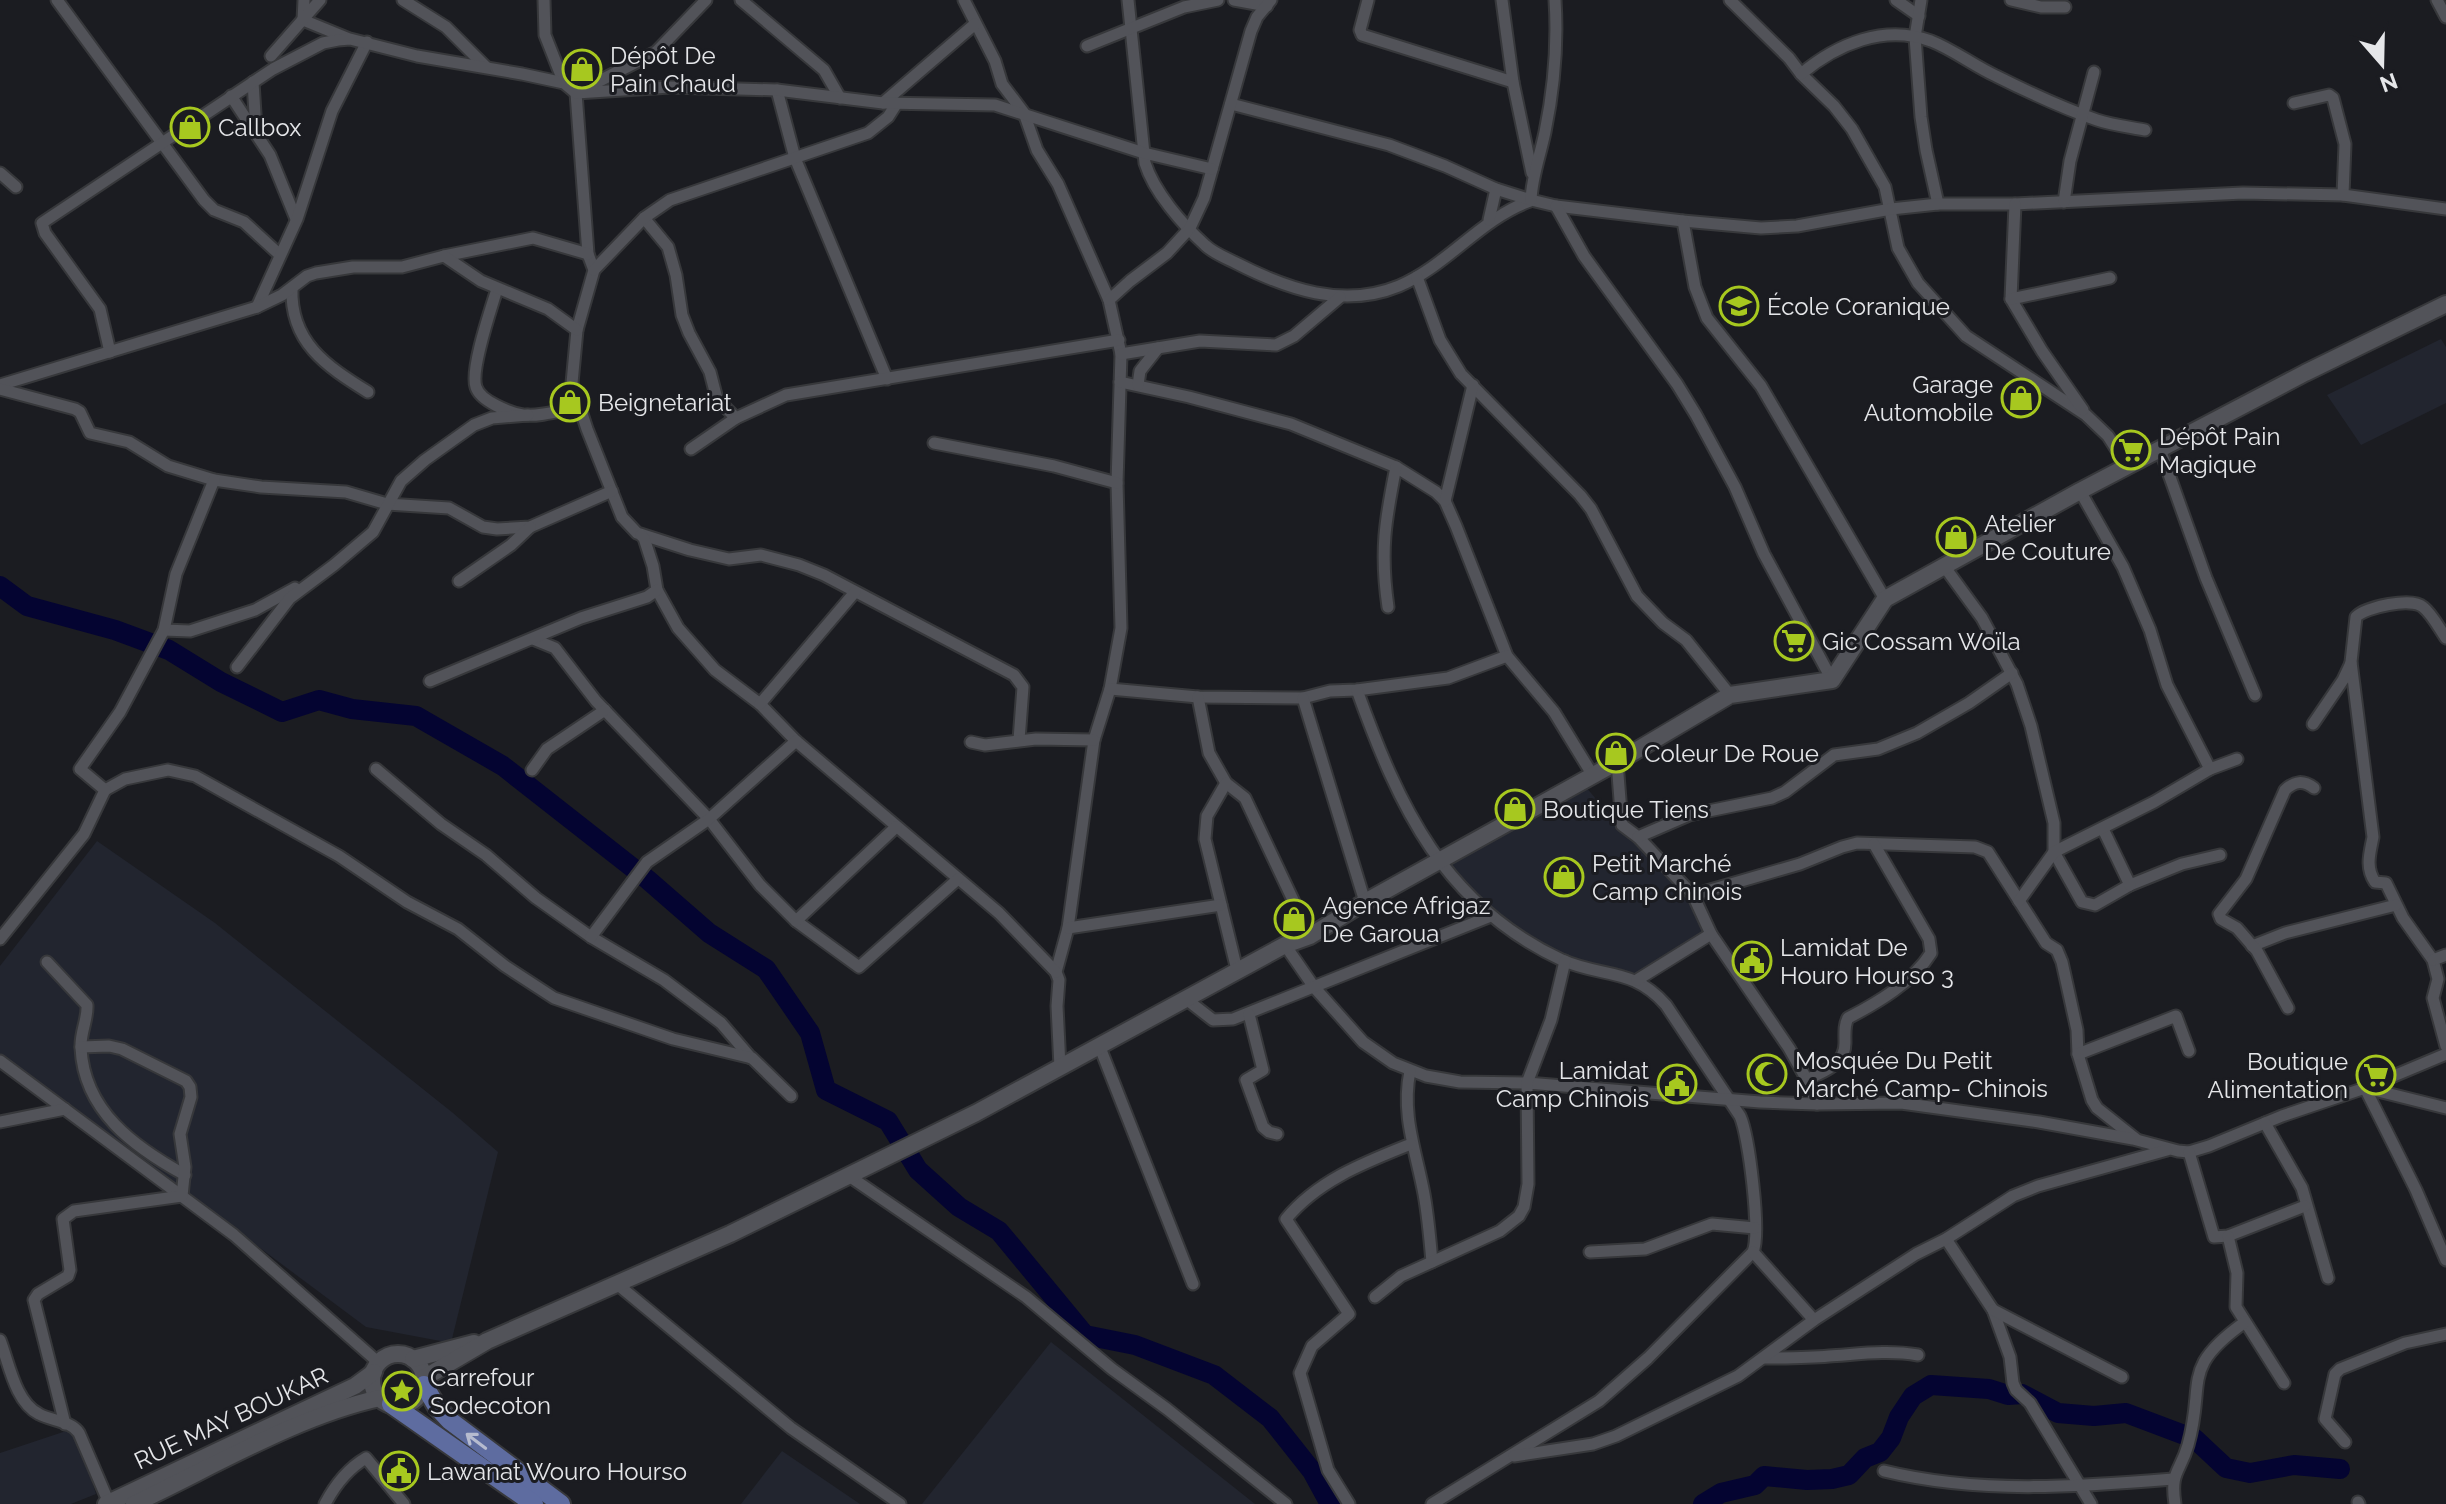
<svg xmlns="http://www.w3.org/2000/svg" width="2446" height="1504" font-family="Raleway,sans-serif">
<rect width="100%" height="100%" fill="#1b1c21"/>
<g fill="#22252f">
<path d="M2441 339 2446 347V403L2361 445 2327 395Z"/>
<path d="M1585 786 1625 833 1687 894 1705 933 1636 977 1564 957 1526 936 1469 891 1447 863Z"/>
<path d="M97 841 215 923 453 1113 498 1152 451 1343 366 1327 0 1054V966Z"/>
<path d="M1051 1342 1255 1504H922Z"/>
<path d="M75 1428 96 1494 71 1504H0V1453Z"/>
<path d="M782 1451 860 1504H741Z"/>
</g>
<circle fill="#040431" cx="403" cy="1384" r="12"/>
<g fill="none" stroke-linecap="round" stroke-linejoin="round">
<g stroke="#040431" stroke-width="20">
<path d="M0 586 27 606 115 630 169 650 221 682 282 712 319 700 352 709 416 716 503 766 647 879 709 933 766 969 810 1033 826 1090 888 1121 918 1170 959 1207 999 1231 1085 1335 1135 1345 1214 1375 1270 1418 1312 1471 1330 1504"/>
<path d="M1703 1504 1721 1493 1755 1485 1764 1476 1807 1480 1832 1479 1849 1475 1865 1458 1880 1452 1891 1438 1899 1417 1913 1396 1931 1385 1989 1389 2008 1395 2022 1394 2058 1413 2094 1416 2126 1413 2195 1439 2226 1468 2250 1473 2294 1465 2340 1469"/>
</g>
<defs>
<g id="street">
<path d="M57 0 204 200 214 210 244 222 280 255"/>
<path d="M304 0 303 20 347 38"/>
<path d="M403 0 446 27 486 67"/>
<path d="M544 0 545 35 564 83"/>
<path d="M706 0 656 52 576 93 588 254 594 270 577 330 572 383 587 429 622 517 637 533 690 550 729 559 761 555 799 565 824 575 1014 675 1023 687 1019 740"/>
<path d="M741 0 824 70 840 98"/>
<path d="M964 0 995 61 1002 84 1024 113 1037 150 1058 184 1109 300 1121 354 1117 483 1121 628 1110 689 1094 740 1068 928 1056 972 1059 980 1057 1006 1060 1067"/>
<path d="M1128 0 1145 163C1154 192 1182 224 1205 245 1213 253 1226 258 1236 263 1287 289 1343 309 1399 286 1448 265 1480 219 1530 201"/>
<path d="M1234 0 1267 6"/>
<path d="M1368 0 1360 30 1362 35 1513 82"/>
<path d="M1502 0 1513 82 1532 173"/>
<path d="M1730 0 1789 58 1801 74 1834 106 1852 129 1885 187 1898 248 1918 283 1966 336 2086 415 2108 436 2127 466"/>
<path d="M1896 0 1919 16"/>
<path d="M1921 0 1915 37 1921 117 1926 150 1938 204"/>
<path d="M2011 0 2041 7H2065"/>
<path d="M2437 0 2446 17"/>
<path d="M1087 46 1184 7 1218 0"/>
<path d="M271 56 320 0"/>
<path d="M1801 74C1837 44 1884 24 1931 41 1954 50 1974 66 1996 76 2026 91 2065 109 2097 120 2112 125 2129 127 2145 130"/>
<path d="M253 82 256 130"/>
<path d="M777 90 795 158 887 379"/>
<path d="M231 96 270 155 296 219"/>
<path d="M883 103 975 24"/>
<path d="M2294 103 2329 95 2333 98 2345 144 2343 195"/>
<path d="M1231 104 1389 145 1445 166 1496 189 1531 200 1556 206 1683 221 1761 228 1797 226 1891 209 1938 204H2015L2243 193 2343 195 2446 209"/>
<path d="M0 173 16 187"/>
<path d="M1531 200C1532 176 1540 156 1545 132 1554 88 1558 45 1555 0"/>
<path d="M2064 202 2070 161 2094 72"/>
<path d="M2015 204 2011 299 2042 351 2083 410"/>
<path d="M1556 206 1584 256 1677 384 1696 415 1735 487 1764 554 1832 680"/>
<path d="M644 218 668 247 676 275 682 315 689 333 710 372 717 399 736 418"/>
<path d="M1489 220 1496 189"/>
<path d="M1683 221 1695 287 1707 318 1761 386 1885 599"/>
<path d="M444 256 533 238 588 254"/>
<path d="M594 270 644 218 670 200 868 133 888 117 897 103"/>
<path d="M1417 277 1440 340 1461 374 1580 495 1591 509 1637 596 1663 623 1686 640 1730 695"/>
<path d="M292 288C290 342 326 366 368 392"/>
<path d="M497 289C491 309 470 369 476 387 480 401 510 413 523 415 540 417 562 410 579 407"/>
<path d="M2011 299 2110 278"/>
<path d="M1109 300 1130 281 1167 253 1190 228 1204 198 1251 31 1257 17 1271 0"/>
<path d="M257 307 297 219 332 111 367 42"/>
<path d="M110 352 100 309 45 233 42 223 273 69 323 43 338 40 350 39 417 56 522 74 564 83 576 93 670 87 777 90 883 103 995 105 1144 153 1212 169"/>
<path d="M1121 354 1200 341 1276 345 1294 336 1340 297"/>
<path d="M1120 382 1189 397 1291 424 1396 467 1436 492 1445 501 1456 526 1507 656 1554 712 1592 774"/>
<path d="M0 385 257 307 282 295 307 276 316 273 353 267H402L444 256 481 281 548 309 577 330"/>
<path d="M1138 385 1140 371 1158 348"/>
<path d="M0 389 75 409 80 412 90 433 129 442 168 466 214 480 261 487 346 492 387 504 449 508 483 527 497 529 530 527 612 491"/>
<path d="M934 443 1054 466 1117 483"/>
<path d="M691 449 736 418 786 395 1119 340"/>
<path d="M2160 449 2206 578 2255 695"/>
<path d="M2080 491 2123 567 2150 630 2167 685 2210 769"/>
<path d="M1445 501 1473 385"/>
<path d="M641 535 644 538 653 566 657 590 678 628 715 670 760 704 796 741 999 913 1056 972"/>
<path d="M1944 566 1982 618 2017 684 2031 726 2054 823V852L2082 902 2095 905 2130 885 2182 864 2220 855"/>
<path d="M459 581 511 545 530 527"/>
<path d="M1388 607C1380 552 1385 521 1396 467"/>
<path d="M164 630 190 631 255 610 295 588"/>
<path d="M2446 638C2439 628 2432 614 2423 607 2412 597 2365 607 2356 617L2351 662 2373 837C2370 853 2365 867 2375 882L2386 883 2403 918 2433 960 2438 979 2433 998 2446 1046"/>
<path d="M533 639 555 648 596 701 709 819 760 885 796 921 859 967 958 879"/>
<path d="M237 667 290 598 334 565 373 532 401 481 425 460 474 425 492 418 528 415"/>
<path d="M430 681 581 618 647 597 657 590"/>
<path d="M1110 689 1198 697 1303 698 1330 691 1357 690 1448 678 1507 656"/>
<path d="M1357 690C1399 807 1444 905 1562 960 1602 978 1633 967 1666 1005L1740 1116C1749 1136 1761 1233 1753 1252L1648 1358 1599 1401 1432 1504"/>
<path d="M1198 697 1209 753 1226 783 1245 798 1310 936"/>
<path d="M1303 698 1365 902"/>
<path d="M760 704 855 592"/>
<path d="M2313 724 2343 680 2351 663"/>
<path d="M971 742 985 745 1036 739 1094 740"/>
<path d="M1617 762 1622 825 1638 837 1693 895 1711 934 1789 1048 1807 1080 1817 1104"/>
<path d="M376 769 441 824 486 855 536 898 591 937 664 980 721 1023 751 1058"/>
<path d="M532 770 547 749 605 710"/>
<path d="M1226 783 1207 816 1205 839 1237 970"/>
<path d="M105 790 125 779 168 770 195 776 339 856 407 902 458 929 505 966 554 998 673 1039 752 1058 791 1096"/>
<path d="M2103 829 2130 885"/>
<path d="M1638 837 1689 815 1772 798 1785 792 1834 755 1878 749 1917 733 1969 703 2012 673"/>
<path d="M1693 895 1800 864 1842 847 1857 843 1975 847 1988 852 2046 943 2057 950 2062 962 2077 1030 2078 1054 2092 1100 2097 1108 2136 1139"/>
<path d="M2019 901 2054 852 2154 802 2210 769 2237 759"/>
<path d="M796 921 896 827"/>
<path d="M1068 928 1221 905"/>
<path d="M591 937 647 862 709 819 796 741"/>
<path d="M0 939 84 834 105 790 80 769 120 712 164 630 176 574 214 480"/>
<path d="M1285 945 1314 987 1363 1042 1393 1063 1426 1076 1460 1082 1527 1083 1760 1102 1817 1104 1901 1103 2039 1122 2133 1139 2178 1151 2189 1152 2209 1146 2282 1116 2365 1088 2446 1054"/>
<path d="M2252 946 2285 933 2396 905"/>
<path d="M2433 960 2446 955"/>
<path d="M47 962 87 1005C88 1019 80 1033 81 1048 84 1111 134 1147 185 1175"/>
<path d="M1637 980 1711 934"/>
<path d="M1186 999 1213 1020 1233 1019 1491 916"/>
<path d="M2288 1008 2257 951 2237 928 2221 919 2219 914 2246 879 2285 790C2295 781 2303 780 2314 788"/>
<path d="M1249 1014 1263 1070 1246 1080 1263 1127 1269 1132 1277 1134"/>
<path d="M1099 1045 1193 1284"/>
<path d="M2078 1054 2176 1016 2189 1051"/>
<path d="M0 1061 234 1235 379 1363"/>
<path d="M1410 1071C1401 1115 1416 1151 1424 1194 1428 1216 1430 1239 1432 1262"/>
<path d="M1807 1080C1825 1070 1845 1065 1845 1043 1845 1034 1844 1025 1848 1018 1877 1003 1913 982 1931 953L1929 939 1874 844"/>
<path d="M2365 1088 2416 1190 2446 1260"/>
<path d="M2366 1088 2446 1108"/>
<path d="M0 1122 65 1109"/>
<path d="M2265 1123 2302 1188 2328 1278"/>
<path d="M2189 1152 2214 1237 2228 1236 2305 1206"/>
<path d="M849 1176 1026 1297 1112 1369 1167 1409 1286 1504"/>
<path d="M2228 1236 2237 1273 2236 1307 2284 1383"/>
<path d="M1946 1239 1993 1310 2010 1357 2013 1383 2016 1390 2030 1403 2091 1504"/>
<path d="M1590 1252 1645 1249 1712 1224 1755 1228"/>
<path d="M1753 1252 1814 1320"/>
<path d="M617 1284 791 1428 900 1504"/>
<path d="M1375 1297 1401 1276 1500 1231 1519 1216 1524 1207 1528 1184 1527 1083 1551 1020 1565 961"/>
<path d="M1993 1310 2122 1377"/>
<path d="M0 1340C9 1363 15 1402 39 1414 52 1421 71 1421 79 1433L109 1503"/>
<path d="M1765 1358C1786 1358 1808 1358 1829 1356 1860 1354 1888 1350 1918 1355"/>
<path d="M65 1424 34 1300 38 1294 68 1276 70 1270 63 1219 74 1211 182 1196 185 1167 180 1134 191 1097 190 1087 186 1081 122 1049 109 1046 81 1047"/>
<path d="M2345 1442 2325 1419 2335 1374 2340 1369 2405 1343 2446 1334"/>
<path d="M1514 1456 1593 1444 1616 1436 1738 1376 1814 1320 1916 1254 1946 1239 2013 1196 2038 1186 2167 1150"/>
<path d="M1884 1471C1978 1494 2076 1487 2173 1479"/>
<path d="M2358 1502 2359 1504"/>
<path d="M325 1504C335 1485 347 1469 366 1458L404 1504"/>
<path d="M1349 1504 1328 1470 1300 1373 1312 1346 1349 1314 1286 1219C1318 1180 1366 1162 1411 1144"/>
<path d="M2175 1504C2170 1471 2180 1473 2188 1445 2206 1381 2179 1369 2245 1322"/>
</g>
<g id="secondary">
<circle cx="398" cy="1380" r="26"/>
<path d="M413 1359 474 1343"/>
<path d="M424 1378 487 1341 730 1234 976 1113 1285 945 1310 936 1365 902 1617 762 1730 695 1832 680 1885 599 2080 491 2305 373 2446 304"/>
<path d="M106 1504 355 1386 374 1372"/>
<path d="M134 1504C211 1468 297 1416 380 1398"/>
</g>
<g id="primary">
<path d="M424 1385 437 1407 449 1420 561 1504"/>
<path d="M391 1404 534 1504"/>
</g>
</defs>
<use href="#street" stroke="#37383b" stroke-width="15"/>
<use href="#secondary" stroke="#37383b" stroke-width="20"/>
<use href="#primary" stroke="#37383b" stroke-width="22"/>
<use href="#street" stroke="#525359" stroke-width="11"/>
<use href="#secondary" stroke="#525359" stroke-width="16"/>
<use href="#primary" stroke="#5e6ca0" stroke-width="18"/>
</g>
<defs><path id="oneway-shaft" d="M-6 0H5M1.5-3L5.5 0L1.5 3" fill="none" stroke-width="1.6" stroke-linecap="round" stroke-linejoin="round" transform="scale(2)"/></defs>
<use stroke="#b6bbcf" href="#oneway-shaft" transform="translate(476 1441) rotate(-143)"/>
<defs>
<symbol id="shop-ring" viewBox="-11 -11 22 22"><circle r="9.5" fill="#1b1c21" stroke="#a7c81f" stroke-width="1.5"/><path d="M-5-2.5h2.3a2.7 3.5 0 0 1 5.4 0H5L5.5 6h-11ZM-1.5-2.5h3a1.5 2.3 0 0 0-3 0Z" fill="#a7c81f"/></symbol>
<symbol id="school-ring" viewBox="-11 -11 22 22"><circle r="9.5" fill="#1b1c21" stroke="#a7c81f" stroke-width="1.5"/><path d="M0-5L7-2L0 1L-7-2ZM-4 1L0 2.5L4 1V4Q0 6-4 4Z" fill="#a7c81f"/></symbol>
<symbol id="supermarket-ring" viewBox="-11 -11 22 22"><circle r="9.5" fill="#1b1c21" stroke="#a7c81f" stroke-width="1.5"/><path d="M-6-5.5h2.5l.6 2H6L4.5 2H-2.5L-4.4-4H-6ZM-1.5 3.2a1.3 1.3 0 1 0 .1 0ZM3 3.2a1.3 1.3 0 1 0 .1 0Z" fill="#a7c81f"/></symbol>
<symbol id="civic-ring" viewBox="-11 -11 22 22"><circle r="9.5" fill="#1b1c21" stroke="#a7c81f" stroke-width="1.5"/><path d="M-.6-6.5H3V-4.5H.6V-3L4-1V1h2V6H-6V1h2V-1L-.6-3ZM-1.2 2.5V6h2.4V2.5Z" fill="#a7c81f"/></symbol>
<symbol id="mosque-ring" viewBox="-11 -11 22 22"><circle r="9.5" fill="#1b1c21" stroke="#a7c81f" stroke-width="1.5"/><path d="M3.5-4.9A6 6 0 1 0 3.5 4.9A5 5 0 1 1 3.5-4.9Z" fill="#a7c81f"/></symbol>
<symbol id="sight-ring" viewBox="-11 -11 22 22"><circle r="9.5" fill="#1b1c21" stroke="#a7c81f" stroke-width="1.5"/><path d="M0-6L1.8-2.2L6-1.7L2.9 1.2L3.7 5.4L0 3.3L-3.7 5.4L-2.9 1.2L-6-1.7L-1.8-2.2Z" fill="#a7c81f"/></symbol>
</defs>
<g fill-rule="evenodd">
<use href="#shop-ring" x="560" y="47" width="44" height="44"/>
<use href="#shop-ring" x="168" y="105" width="44" height="44"/>
<use href="#school-ring" x="1717" y="284" width="44" height="44"/>
<use href="#shop-ring" x="1999" y="376" width="44" height="44"/>
<use href="#shop-ring" x="548" y="380" width="44" height="44"/>
<use href="#supermarket-ring" x="2109" y="428" width="44" height="44"/>
<use href="#shop-ring" x="1934" y="515" width="44" height="44"/>
<use href="#supermarket-ring" x="1772" y="619" width="44" height="44"/>
<use href="#shop-ring" x="1594" y="731" width="44" height="44"/>
<use href="#shop-ring" x="1493" y="787" width="44" height="44"/>
<use href="#shop-ring" x="1542" y="855" width="44" height="44"/>
<use href="#shop-ring" x="1272" y="897" width="44" height="44"/>
<use href="#civic-ring" x="1730" y="939" width="44" height="44"/>
<use href="#mosque-ring" x="1745" y="1052" width="44" height="44"/>
<use href="#supermarket-ring" x="2354" y="1053" width="44" height="44"/>
<use href="#civic-ring" x="1655" y="1062" width="44" height="44"/>
<use href="#sight-ring" x="380" y="1369" width="44" height="44"/>
<use href="#civic-ring" x="377" y="1449" width="44" height="44"/>
</g>
<g text-anchor="middle" dominant-baseline="central" stroke-width="6" stroke-linejoin="round" paint-order="stroke">
<g font-size="24" fill="#e5e6e9" stroke="#1b1c21" text-anchor="start">
<text x="610" y="55">Dépôt De<tspan x="610" dy="28">Pain Chaud</tspan></text>
<text x="218" y="127">Callbox</text>
<text x="1767" y="306">École Coranique</text>
<text x="1993" y="384" text-anchor="end">Garage<tspan x="1993" dy="28">Automobile</tspan></text>
<text x="598" y="402">Beignetariat</text>
<text x="2159" y="436">Dépôt Pain<tspan x="2159" dy="28">Magique</tspan></text>
<text x="1984" y="523">Atelier<tspan x="1984" dy="28">De Couture</tspan></text>
<text x="1822" y="641">Gic Cossam Woïla</text>
<text x="1644" y="753">Coleur De Roue</text>
<text x="1543" y="809">Boutique Tiens</text>
<text x="1592" y="863">Petit Marché<tspan x="1592" dy="28">Camp chinois</tspan></text>
<text x="1322" y="905">Agence Afrigaz<tspan x="1322" dy="28">De Garoua</tspan></text>
<text x="1780" y="947">Lamidat De<tspan x="1780" dy="28">Houro Hourso 3</tspan></text>
<text x="1795" y="1060">Mosquée Du Petit<tspan x="1795" dy="28">Marché Camp- Chinois</tspan></text>
<text x="2348" y="1061" text-anchor="end">Boutique<tspan x="2348" dy="28">Alimentation</tspan></text>
<text x="1649" y="1070" text-anchor="end">Lamidat<tspan x="1649" dy="28">Camp Chinois</tspan></text>
<text x="430" y="1377">Carrefour<tspan x="430" dy="28">Sodecoton</tspan></text>
<text x="427" y="1471">Lawanat Wouro Hourso</text>
</g>
<g font-size="24" fill="#e5e6e9" stroke="#1b1c21">
<text transform="translate(231 1418) rotate(-25)">RUE MAY BOUKAR</text>
</g>
</g>
<g transform="translate(2382 64) rotate(160)" stroke="#1b1c21" stroke-width="6" paint-order="stroke">
<path d="M0-6L14 30L0 20L-14 30Z" fill="#e5e6e9"/>
<text y="-12" font-size="22" font-weight="bold" text-anchor="middle" fill="#e5e6e9">N</text>
</g>
</svg>
